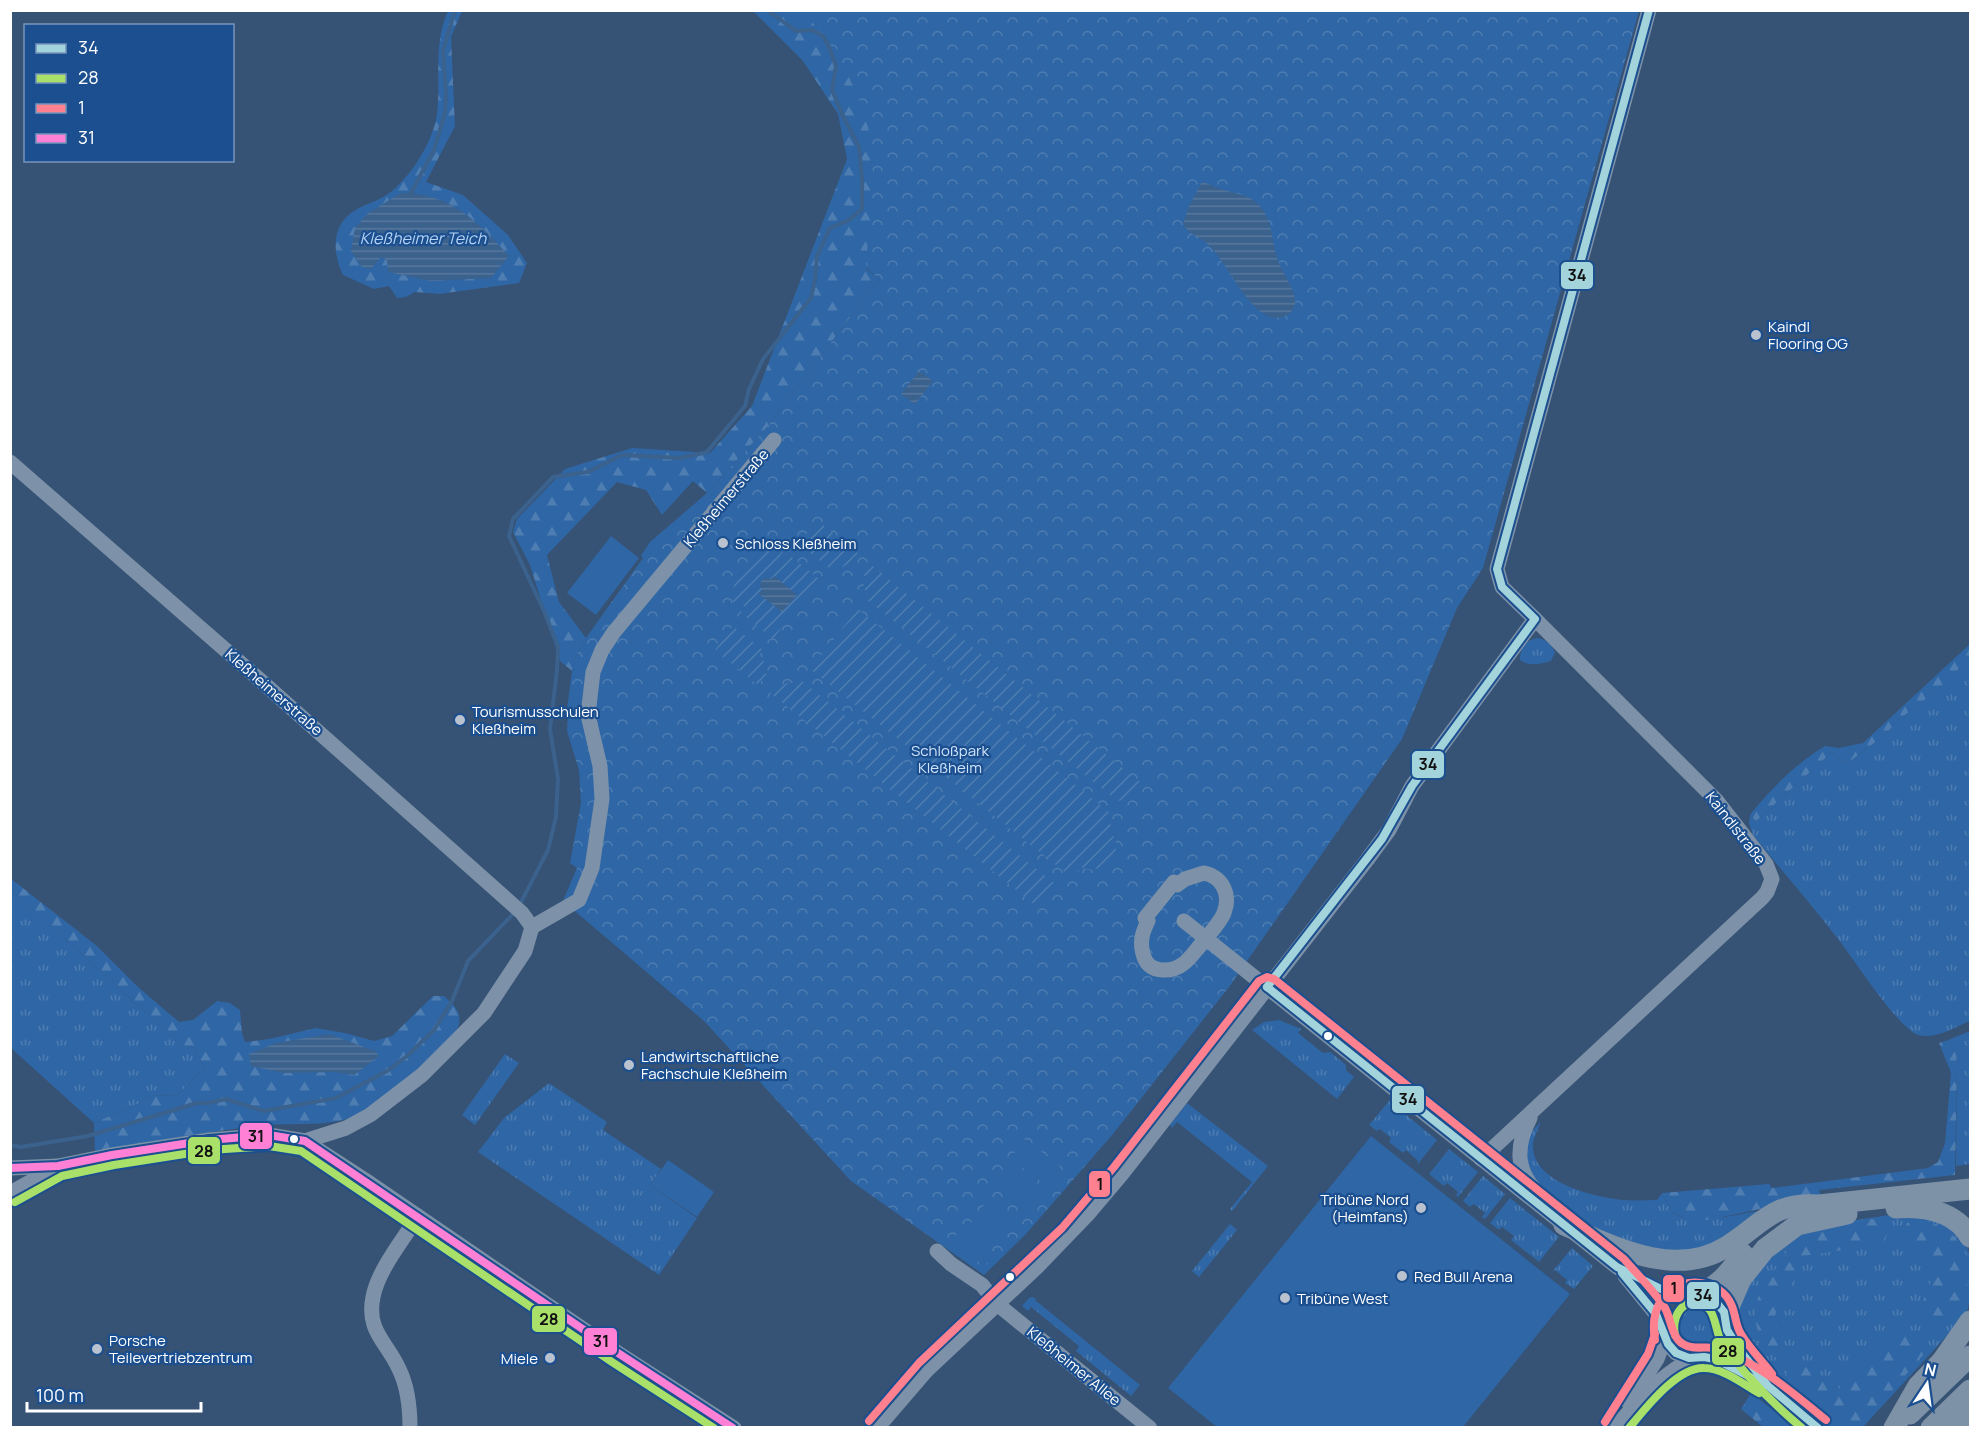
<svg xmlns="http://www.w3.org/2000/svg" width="1981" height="1438" font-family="Manrope,sans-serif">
<defs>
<pattern id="grass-tufts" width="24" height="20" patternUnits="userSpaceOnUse" patternTransform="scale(1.5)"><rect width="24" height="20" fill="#2f66a5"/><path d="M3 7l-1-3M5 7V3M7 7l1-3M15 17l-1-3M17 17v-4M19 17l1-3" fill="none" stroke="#4e7db2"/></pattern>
<pattern id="forest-firs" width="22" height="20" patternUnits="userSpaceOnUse" patternTransform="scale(1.5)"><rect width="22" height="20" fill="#2f66a5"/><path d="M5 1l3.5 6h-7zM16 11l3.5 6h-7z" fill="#4e7db2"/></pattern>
<pattern id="park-crowns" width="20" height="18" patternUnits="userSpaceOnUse" patternTransform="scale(1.5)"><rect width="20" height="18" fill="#2f66a5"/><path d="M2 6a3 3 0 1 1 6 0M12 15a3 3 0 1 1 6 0" fill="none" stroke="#4e7db2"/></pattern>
<pattern id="garden-furrows" width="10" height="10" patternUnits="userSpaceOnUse" patternTransform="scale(1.5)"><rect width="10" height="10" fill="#2f66a5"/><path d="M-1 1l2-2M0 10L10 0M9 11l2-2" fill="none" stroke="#4e7db2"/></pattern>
<pattern id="water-rules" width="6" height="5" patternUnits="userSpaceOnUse" patternTransform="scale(1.5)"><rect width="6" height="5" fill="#3b618d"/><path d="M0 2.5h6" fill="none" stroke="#58799e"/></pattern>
</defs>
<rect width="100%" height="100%" fill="#365274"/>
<g fill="url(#grass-tufts)">
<path d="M1537 638C1546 639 1551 644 1555 652L1551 661C1539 664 1530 667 1520 660 1520 648 1525 641 1537 638Z"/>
<path d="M1970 658V1021C1955 1027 1935 1040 1918 1035 1897 1027 1854 959 1838 939 1811 904 1781 870 1753 835L1749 823 1750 815 1756 821 1832 752 1840 760 1849 762 1882 737 1901 718 1936 691Z"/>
<path d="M11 890 182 1045 195 1048 204 1068 177 1096 154 1095 134 1106 94 1123 11 1048Z"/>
<path d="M1279 1020 1301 1029 1298 1033 1323 1053 1330 1052 1346 1065V1070L1354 1077 1337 1099 1252 1030 1264 1022Z"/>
<path d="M1970 1031V1164L1956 1166 1957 1063 1956 1054 1948 1040Z"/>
<path d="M505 1054 519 1063 475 1125 462 1115Z"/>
<path d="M549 1083 607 1122 603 1130 661 1169 650 1185 697 1218 659 1275 478 1152 504 1118Z"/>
<path d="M1389 1101 1437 1140 1417 1165 1418 1161 1406 1150 1403 1153 1389 1142 1391 1138 1380 1129 1377 1131 1369 1125Z"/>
<path d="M1187 1103 1268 1166 1232 1211 1230 1209 1252 1182 1177 1122 1172 1128 1170 1125Z"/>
<path d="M1541 1122C1538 1129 1534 1137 1533 1144 1530 1182 1596 1198 1624 1200 1635 1201 1646 1200 1657 1200L1662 1193 1673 1214C1701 1224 1729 1216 1758 1211L1735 1236 1679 1257 1594 1230 1542 1192 1533 1181 1526 1155 1529 1134Z"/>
<path d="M1449 1149 1478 1172 1458 1197 1456 1195 1458 1192 1447 1183 1444 1186 1429 1174Z"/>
<path d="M1483 1176 1505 1194 1485 1219 1482 1217 1485 1213 1474 1204 1470 1207 1463 1201Z"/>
<path d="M1510 1198 1559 1237 1539 1262 1511 1240 1514 1236 1502 1227 1499 1230 1490 1223Z"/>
<path d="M1910 1212C1921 1215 1946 1221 1954 1227 1976 1243 1974 1292 1966 1315L1863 1427H1827L1780 1389 1743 1348 1735 1332 1733 1308 1747 1282 1801 1228Z"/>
<path d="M1230 1224 1237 1230 1199 1277 1192 1271Z"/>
<path d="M1572 1248 1593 1266 1574 1289 1565 1283 1567 1280 1555 1270 1552 1272Z"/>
<path d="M1030 1297 1036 1298 1035 1300 1140 1385 1131 1396 1076 1351 1079 1346 1031 1307 1028 1311 1022 1306Z"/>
<circle cx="1695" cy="1326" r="24"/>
</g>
<g fill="url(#forest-firs)" fill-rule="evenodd">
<path d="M448 11H462L451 37 455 126 426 182 463 195 508 235 527 263 519 283 439 294 415 292 406 297 397 298 389 286 374 289 343 275C333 254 331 228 351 213 362 205 376 202 388 194 397 188 406 177 413 168 424 152 434 134 437 114 441 79 433 44 448 11ZM401 193H412L446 202 387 260 381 257Z"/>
<path d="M753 11H904L866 269 879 279 768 426 707 493 693 481 662 515 646 490 617 482 547 555 559 602 586 638 576 656 572 671 560 661 530 565 513 532 517 519 565 469 632 448 710 453 752 406 847 159 838 114 803 61Z"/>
<path d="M1970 644V658L1936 691 1901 718 1882 737 1849 762 1840 760 1832 752 1756 821 1750 815C1770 789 1797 763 1825 746L1839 748 1863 743Z"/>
<path d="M10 878 97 946 138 987 179 1022 193 1020 217 1001 230 1003 240 1010 242 1033 245 1042 269 1039 316 1028 345 1033 374 1041 392 1036 433 996H444C457 1008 464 1014 456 1033 427 1062 396 1096 358 1115 331 1127 296 1123 267 1125 209 1131 152 1141 95 1152L94 1123 134 1106 154 1095 177 1096 204 1068 195 1048 182 1045 11 890Z"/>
<path d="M1948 1040 1956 1054 1957 1063 1955 1175 1819 1190 1821 1196 1709 1220 1691 1219 1673 1214 1662 1193 1769 1184 1772 1188 1928 1168 1938 1162 1945 1143 1951 1073 1939 1043Z"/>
<path d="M1885 1218C1890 1229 1888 1234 1883 1244L1789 1258 1785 1254C1801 1220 1853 1222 1885 1218Z"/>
<path d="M1915 1219C1944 1221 1974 1246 1968 1279 1965 1299 1955 1313 1941 1328L1929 1322 1923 1301 1934 1273 1929 1259 1903 1244 1907 1223Z"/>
<path d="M1784 1258 1800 1270V1273C1788 1289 1769 1308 1777 1329 1781 1340 1786 1344 1782 1356L1779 1358C1768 1356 1766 1349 1761 1339 1746 1304 1763 1285 1784 1258Z"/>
<path d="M1900 1325 1930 1345V1347L1860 1427H1839L1807 1403 1786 1374 1789 1365 1798 1360 1835 1393Z"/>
<path d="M1751 1393 1795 1427H1763L1741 1409Z"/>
</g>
<path fill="url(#park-crowns)" d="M803 11H1639L1483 568 1457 608 1402 739 1229 987 1113 1134 1025 1235 984 1275 851 1181 704 1021 563 901 577 868 570 863 581 803 579 770 567 731 568 716 567 709 572 671 576 656 586 638 643 558 641 556 650 542 707 493 768 426 879 279 866 268C868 231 874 190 872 153 869 102 836 49 803 11Z"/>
<g fill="url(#garden-furrows)">
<path d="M817 520 860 555 852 565 849 563 843 567 832 565 829 568 799 544Z"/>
<path d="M769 549 783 552 780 556 783 559 788 554 819 579 773 639 741 613 745 607 742 605 738 610C722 590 742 574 754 559L753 557Z"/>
<path d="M870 564 1145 786 1135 796 1133 794 1125 800 1117 801 866 599 869 595C863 589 862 584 866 577L862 573Z"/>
<path d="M858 609 1111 814 1112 819 1110 824 1113 827 1110 832C1128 850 1103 877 1081 867L1078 872 1074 869 1069 873H1066L810 669Z"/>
<path d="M733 626 763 650 759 655 764 661 762 671 767 674 758 685 715 650Z"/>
<path d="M802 681 1054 883 1052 886C1055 897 1046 902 1040 909L769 692 776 683 781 686 789 682 798 685Z"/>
</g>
<g fill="#2f66a5">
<path d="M611 536 639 558 596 615 567 593Z"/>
<path d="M1371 1136 1570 1294 1463 1427H1217L1168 1388Z"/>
<path d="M1024 1139 1060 1166 1046 1185 1010 1159Z"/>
<path d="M668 1160 714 1192 697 1217 650 1185Z"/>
<path d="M1005 1166 1042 1192 1027 1212 991 1185Z"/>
<path d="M990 1197 1011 1213 985 1248 964 1232Z"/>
<path d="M957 1234 991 1256 985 1266 951 1243Z"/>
</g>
<g fill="url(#water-rules)">
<path d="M1202 182C1210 184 1216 188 1224 190 1236 194 1247 194 1257 203 1273 218 1271 239 1277 258 1281 271 1294 287 1295 300 1296 306 1293 311 1287 315 1260 331 1235 278 1222 262 1217 254 1211 247 1204 241 1196 236 1188 233 1183 224L1188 208Z"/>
<path d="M401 193C451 193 478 222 509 256L491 278 430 281 388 272 387 260 381 257 371 269 362 267 351 251 355 228 368 213Z"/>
<path d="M919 371 933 381 915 404 901 394Z"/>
<path d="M774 576 797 595 782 612 759 594 762 590 760 585 761 581 766 578 771 579Z"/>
<path d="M329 1034 375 1051 379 1056 354 1075 334 1072 284 1073 251 1066 249 1054 276 1043Z"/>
</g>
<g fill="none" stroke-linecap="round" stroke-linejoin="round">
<g stroke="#3b618d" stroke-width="4">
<path d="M411 193 434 150 445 113 446 95 443 51 455 10"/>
<path d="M519 906 548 850 556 817 558 779 550 729 557 670 558 647 544 611 509 536 513 519 553 477 588 472 622 455 681 458 707 452 745 406 749 389 763 359 811 298 815 279 817 256 830 228 849 220 862 209V178L859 147 842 114 832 90 836 66 829 47 823 36 812 30 796 31 767 10"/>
<path d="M10 1145 21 1147 88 1136 197 1103H208L226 1099 264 1111 336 1098 387 1071 407 1056 434 1030 452 1001 468 961 515 912"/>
</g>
<g stroke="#7d92a8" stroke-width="15">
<path d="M10 462 260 680 522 913 532 927"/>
<path d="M1204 873C1223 877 1231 895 1224 913 1220 923 1209 934 1202 943 1196 950 1190 959 1183 964 1171 973 1149 973 1144 957 1139 943 1142 933 1148 921L1145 918 1174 882 1177 885 1185 879Z"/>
<path d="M1184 921 1617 1267C1633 1276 1649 1287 1667 1293 1682 1297 1697 1289 1712 1298 1737 1314 1727 1346 1704 1357"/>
<path d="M1530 1118C1514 1149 1516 1174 1543 1198"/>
<path d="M305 1141 346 1128 370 1115 422 1075 484 1013 525 951 532 927 579 900 592 868 602 799 600 766 588 715 593 672 602 650 614 632 774 440"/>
<path d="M1481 1159 1762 898 1767 892 1772 879 1766 864 1717 801 1535 619"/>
<path d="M10 1168 58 1166 112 1155 209 1140 269 1135 305 1141 365 1180 618 1353 734 1428"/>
<path d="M10 1193 55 1168"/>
<path d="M937 1251 951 1264 982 1285 997 1304 1150 1428"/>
<path d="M1625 1276 1656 1314 1668 1344 1676 1353 1689 1358 1704 1357 1715 1359 1748 1375 1768 1386 1819 1428"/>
<path d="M1727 1330 1741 1352 1764 1381"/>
<path d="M1629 1403 1657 1359 1665 1338"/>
<path d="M410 1428C410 1407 408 1387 399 1369 387 1342 366 1331 373 1297 378 1270 403 1240 418 1216"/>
<path d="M877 1428 926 1371 1037 1267 1089 1213 1122 1174 1367 860 1389 830 1412 786 1535 619 1502 587 1497 569 1649 10"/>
<path d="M1614 1428C1640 1401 1661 1373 1695 1358"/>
</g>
<g stroke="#7e92a7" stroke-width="21">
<path d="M1896 1208C1924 1206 1955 1211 1970 1237"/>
<path d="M1564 1225C1612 1246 1675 1279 1726 1247 1763 1224 1771 1202 1819 1205L1970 1189"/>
<path d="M1698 1293C1719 1287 1729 1272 1743 1254"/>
<path d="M1725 1316 1741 1279 1765 1249 1797 1225 1847 1214"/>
<path d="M1910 1414 1970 1356"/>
<path d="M1894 1428 1918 1386 1942 1361 1970 1321"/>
<path d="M1931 1428 1970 1390"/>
<path d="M1957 1428 1970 1416"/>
</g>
<defs>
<g id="bus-1">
<path d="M1267 987 1382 839 1412 786 1535 619 1502 587 1497 569 1649 10"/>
<path d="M1267 987 1617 1267 1669 1293H1698L1716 1302 1724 1312 1727 1330 1741 1352 1768 1386 1818 1428"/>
<path d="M1622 1273 1656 1314 1668 1344 1676 1353 1689 1358 1704 1357 1715 1359 1764 1384"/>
</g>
<g id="bus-2">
<path d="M15 1202 62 1176 114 1165 210 1150 269 1146 301 1151 612 1362 714 1428"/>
<path d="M1675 1335C1670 1312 1690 1291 1709 1309 1716 1316 1716 1334 1722 1343 1745 1376 1771 1402 1802 1428"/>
<path d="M1629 1428C1645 1409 1677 1367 1704 1368 1723 1368 1743 1384 1759 1393"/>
</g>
<g id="bus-3">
<path d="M1655 1340C1652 1322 1654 1306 1667 1293 1685 1276 1720 1280 1731 1304 1736 1314 1735 1325 1741 1334 1750 1349 1762 1361 1772 1374"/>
<path d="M869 1421 919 1363 1062 1228 1114 1167 1259 981 1267 977 1274 979 1624 1259C1637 1274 1654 1291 1665 1308 1671 1319 1672 1338 1683 1344 1693 1351 1708 1345 1719 1349 1760 1364 1793 1393 1826 1420"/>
<path d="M1605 1422 1648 1354 1655 1334"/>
</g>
<path id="bus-4" d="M10 1168 58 1166 112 1155 209 1140 269 1135 305 1141 618 1353 733 1428"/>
</defs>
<use href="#bus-1" stroke="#1b4f8f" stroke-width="12"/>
<use href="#bus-2" stroke="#1b4f8f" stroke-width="12"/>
<use href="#bus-3" stroke="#1b4f8f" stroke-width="12"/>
<use href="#bus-4" stroke="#1b4f8f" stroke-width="12"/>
<use href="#bus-1" stroke="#a3d3db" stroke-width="8"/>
<use href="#bus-2" stroke="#a8e06a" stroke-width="8"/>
<use href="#bus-3" stroke="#ff808e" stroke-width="8"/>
<use href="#bus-4" stroke="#ff80d4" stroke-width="8"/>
</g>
<g fill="#b9c2ce" stroke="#1b4f8f" stroke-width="2">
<circle cx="1756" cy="335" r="6"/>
<circle cx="723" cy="543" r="6"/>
<circle cx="460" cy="720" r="6"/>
<circle cx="629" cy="1065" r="6"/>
<circle cx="1421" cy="1208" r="6"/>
<circle cx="1402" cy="1276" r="6"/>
<circle cx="1285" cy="1298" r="6"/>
<circle cx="97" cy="1349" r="6"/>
<circle cx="550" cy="1358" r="6"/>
</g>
<g fill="#fff" stroke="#1b4f8f" stroke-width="2">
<circle cx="1328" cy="1036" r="5"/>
<circle cx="294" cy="1139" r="5"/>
<circle cx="1010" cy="1277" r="5"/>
</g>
<g text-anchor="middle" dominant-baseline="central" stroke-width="4.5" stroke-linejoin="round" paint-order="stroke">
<g font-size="15" fill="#fff" stroke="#1b4f8f" text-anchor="start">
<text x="1768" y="326">Kaindl<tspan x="1768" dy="17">Flooring OG</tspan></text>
<text x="735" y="543">Schloss Kleßheim</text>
<text x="472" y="711">Tourismusschulen<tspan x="472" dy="17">Kleßheim</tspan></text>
<text x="641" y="1056">Landwirtschaftliche<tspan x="641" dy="17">Fachschule Kleßheim</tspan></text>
<text x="1409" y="1199" text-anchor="end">Tribüne Nord<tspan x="1409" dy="17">(Heimfans)</tspan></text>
<text x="1414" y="1276">Red Bull Arena</text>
<text x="1297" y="1298">Tribüne West</text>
<text x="109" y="1340">Porsche<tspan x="109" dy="17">Teilevertriebzentrum</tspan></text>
<text x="538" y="1358" text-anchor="end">Miele</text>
</g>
<g font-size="15" fill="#fff" stroke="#1b4f8f">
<text transform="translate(726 498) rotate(-50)">Kleßheimerstraße</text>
<text transform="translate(274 692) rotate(41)">Kleßheimerstraße</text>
<text transform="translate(1736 828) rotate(52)">Kaindlstraße</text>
<text transform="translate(1074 1366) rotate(39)">Kleßheimer Allee</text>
</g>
<g font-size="15" fill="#cfe3fa" stroke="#1b4f8f">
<text x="950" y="750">Schloßpark<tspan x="950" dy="17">Kleßheim</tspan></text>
</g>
<g font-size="16" font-style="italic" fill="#b5d3f5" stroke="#1b4f8f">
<text x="423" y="238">Kleßheimer Teich</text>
</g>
</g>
<g stroke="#1b4f8f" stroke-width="2">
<rect x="1560" y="261" width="34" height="29" rx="6" fill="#a3d3db"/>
<rect x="1411" y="750" width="34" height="29" rx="6" fill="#a3d3db"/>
<rect x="1391" y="1085" width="34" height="29" rx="6" fill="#a3d3db"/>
<rect x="239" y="1122" width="34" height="28" rx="6" fill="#ff80d4"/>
<rect x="187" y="1136" width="34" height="29" rx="6" fill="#a8e06a"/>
<rect x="1088" y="1170" width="23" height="28" rx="6" fill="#ff808e"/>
<rect x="1662" y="1274" width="23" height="29" rx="6" fill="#ff808e"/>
<rect x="1686" y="1281" width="34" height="29" rx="6" fill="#a3d3db"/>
<rect x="531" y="1305" width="35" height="28" rx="6" fill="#a8e06a"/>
<rect x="583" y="1327" width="35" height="29" rx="6" fill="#ff80d4"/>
<rect x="1711" y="1337" width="34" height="29" rx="6" fill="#a8e06a"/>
</g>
<g font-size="16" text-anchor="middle" font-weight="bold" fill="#111">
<text x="1577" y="281">34</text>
<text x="1428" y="770">34</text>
<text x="1408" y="1105">34</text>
<text x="256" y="1142">31</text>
<text x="204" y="1157">28</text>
<text x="1100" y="1190">1</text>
<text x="1674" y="1294">1</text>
<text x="1703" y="1301">34</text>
<text x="549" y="1325">28</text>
<text x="601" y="1347">31</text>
<text x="1728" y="1357">28</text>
</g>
<rect width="1981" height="1438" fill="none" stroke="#ffffff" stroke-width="24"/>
<rect x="24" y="24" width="210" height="138" fill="#1b4f8f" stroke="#7695bc" stroke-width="1.5"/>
<rect x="36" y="44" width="30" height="9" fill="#a3d3db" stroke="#7695bc" stroke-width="1.5"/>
<text x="78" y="54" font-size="18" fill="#ffffff">34</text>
<rect x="36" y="74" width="30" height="9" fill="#a8e06a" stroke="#7695bc" stroke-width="1.5"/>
<text x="78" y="84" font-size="18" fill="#ffffff">28</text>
<rect x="36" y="104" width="30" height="9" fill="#ff808e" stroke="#7695bc" stroke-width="1.5"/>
<text x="78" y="114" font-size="18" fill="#ffffff">1</text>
<rect x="36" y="134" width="30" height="9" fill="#ff80d4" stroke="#7695bc" stroke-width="1.5"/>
<text x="78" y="144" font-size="18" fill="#ffffff">31</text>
<g transform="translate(1927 1384) rotate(13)" stroke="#1b4f8f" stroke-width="4.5" paint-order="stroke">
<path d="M0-4.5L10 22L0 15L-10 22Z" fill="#ffffff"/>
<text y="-9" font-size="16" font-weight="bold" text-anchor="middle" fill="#ffffff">N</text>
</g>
<path d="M27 1402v9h174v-9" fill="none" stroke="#ffffff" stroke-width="3"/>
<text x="36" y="1402" font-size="18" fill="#ffffff" stroke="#1b4f8f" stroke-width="4.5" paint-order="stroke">100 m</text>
</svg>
